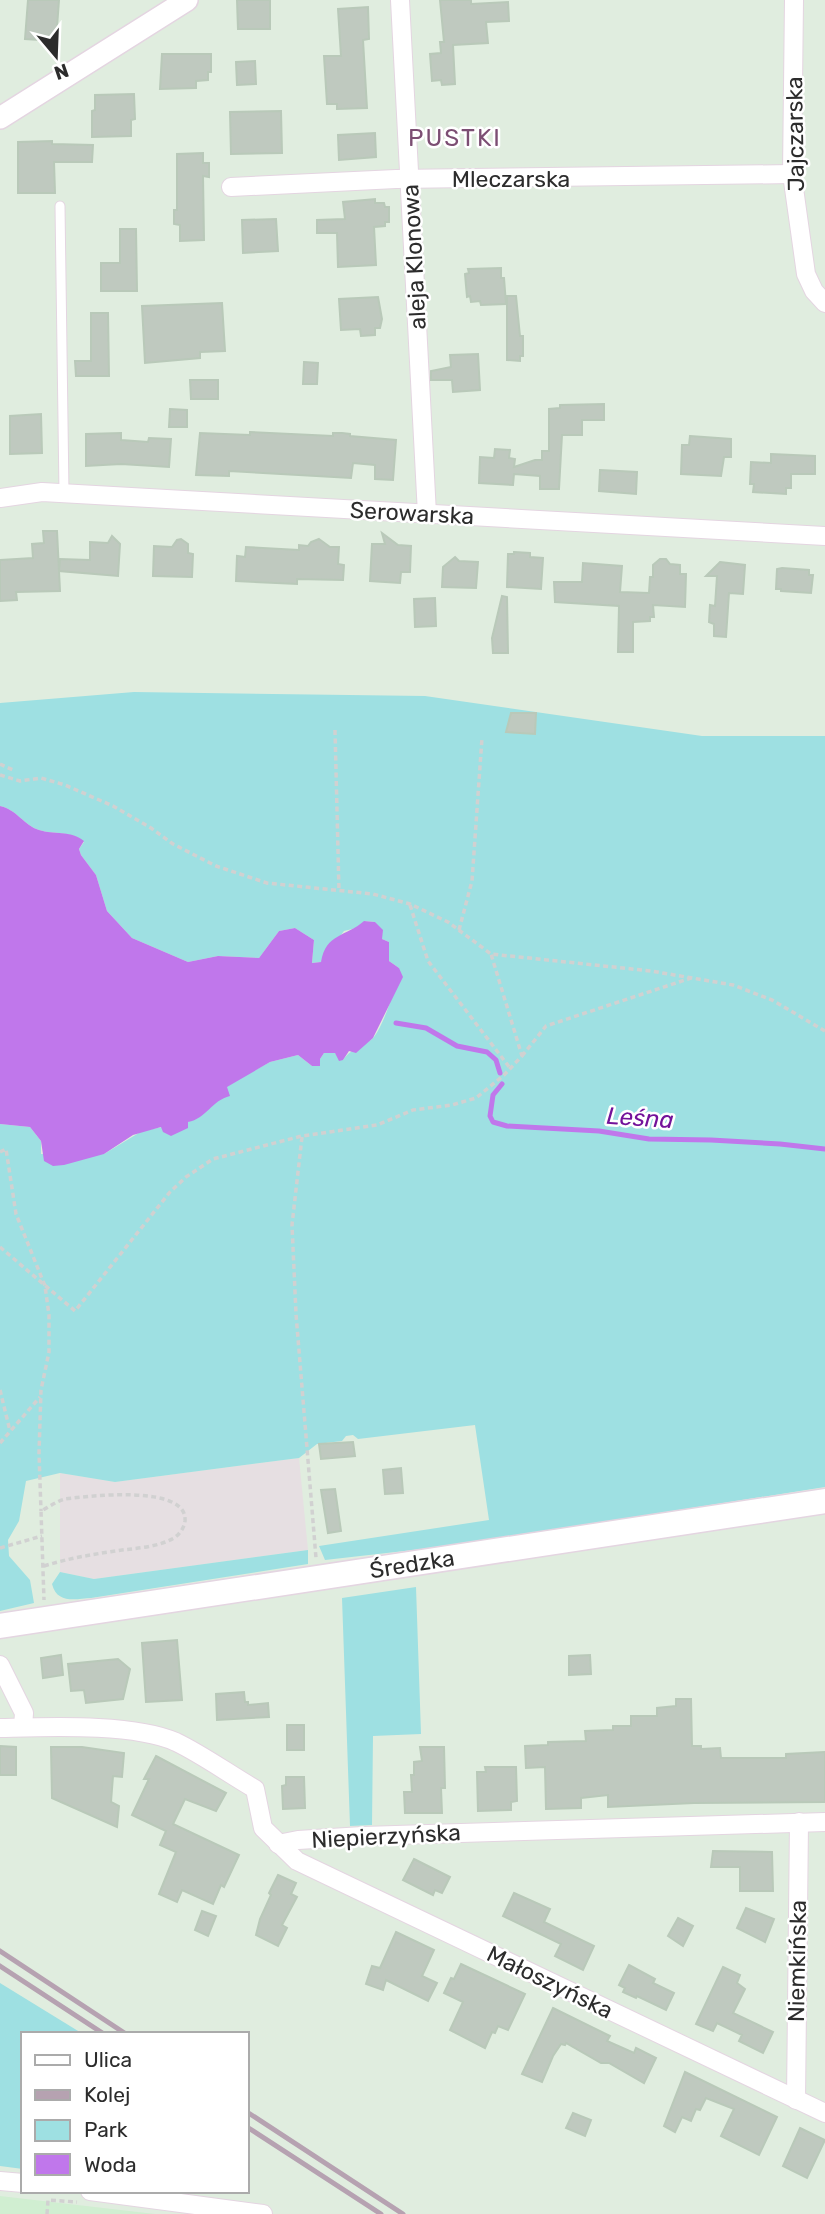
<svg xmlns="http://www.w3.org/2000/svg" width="825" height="2214" font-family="Rubik,sans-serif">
<rect width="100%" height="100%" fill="#e0eddf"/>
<path fill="#e6dfe2" d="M299 1458 308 1550 94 1579 60 1572V1473L115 1482Z"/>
<path fill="#d0eed1" d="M0 2196 155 2214H0Z"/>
<g fill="#9ee0e2">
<path d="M134 692 425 696 702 736H825V1487L457 1545 325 1560 319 1546 489 1520 475 1425 358 1439 353 1435 346 1436 342 1441 317 1444 299 1458 115 1482 60 1473 26 1481 19 1521 8 1540 9 1556 30 1580 34 1603 0 1611V1124L30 1127 41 1141V1154H104L142 1131 188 1122 222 1098 226 1087 233 1082 270 1062 298 1055 312 1066 320 1065V1059L324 1053H335L343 1060C352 1047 366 1046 374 1037 385 1022 396 987 399 968L389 961V942L382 939 375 922 365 921 356 928 344 931 321 962 312 963 314 940 295 928 279 931 259 958 218 956 188 962 132 938 107 911 96 875 81 855 79 849 84 842C70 830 55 835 39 830 25 826 16 809 0 806V703Z"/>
<path d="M308 1550V1564L91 1598C75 1599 57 1604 52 1584L60 1572 94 1579Z"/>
<path d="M416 1587 421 1734 373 1736 372 1825 350 1826 342 1598Z"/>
<path d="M0 1983 83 2034H23V2169L0 2166Z"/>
</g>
<path fill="#c077eb" d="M0 806C16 809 25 826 39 830 55 835 70 830 84 841L79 849 81 855 96 875 107 911 132 938 188 962 218 956 259 958 279 931 295 928 314 940 312 963 321 962C326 933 346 937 364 921L375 922 383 930 382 939 389 942V961L399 968 403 977 373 1038 356 1053 349 1051 343 1060 339 1061 335 1053H324L320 1059V1066H312L298 1055 270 1062 227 1087 230 1096C212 1100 206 1119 188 1122V1128L171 1136 163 1132 161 1127 133 1135 104 1154 64 1165 53 1166 44 1161 41 1141 30 1127 0 1124Z"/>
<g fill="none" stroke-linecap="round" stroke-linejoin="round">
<g stroke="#c077eb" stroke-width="5">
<path d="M396 1023 426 1028 457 1046 487 1052 496 1060 500 1073"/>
<path d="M502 1084 493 1095 490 1116 493 1122 507 1126 599 1131 649 1139 711 1140 780 1144 825 1149"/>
</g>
</g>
<g fill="#bfc9bf" stroke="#b9c9b9" stroke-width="2">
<path d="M28 0H59L56 41 25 39Z"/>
<path d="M237 0H270V29H238Z"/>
<path d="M440 0H471V4L508 2 509 21 486 22 488 43 453 45 455 84 442 85 441 80 432 81 430 54 441 53 440 42H444Z"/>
<path d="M368 7 369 39 363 40 367 108 337 109V104H327L324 56H341L338 9Z"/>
<path d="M162 54H211V72H208V80L196 81V88L160 89Z"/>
<path d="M255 61 256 84 237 85 236 62Z"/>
<path d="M134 94 135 119 131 120V136L92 137V111L95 110V95Z"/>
<path d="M281 111 282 153 231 154 230 112Z"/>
<path d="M375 133 376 157 339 160 338 135Z"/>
<path d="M52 141V144L93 145 92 162H54L55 193H18V142Z"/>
<path d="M203 153V163H209V177L203 176 204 240 180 241V225L174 224V210H177V154Z"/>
<path d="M375 199V203H384L385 207H389V222H385V226L374 227 376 265 338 267 337 233H317V220L345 219 343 202Z"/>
<path d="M276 219 278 251 243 253 242 220Z"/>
<path d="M120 229H136L137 291H101V263H120Z"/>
<path d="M501 268V278H504L506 304 481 305 480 301 471 302 470 296 467 297 465 274 469 273 468 269Z"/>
<path d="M507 296H516L520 336H523V356H520V361L507 360Z"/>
<path d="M378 297 382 319 380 328H375V335L361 336 360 329 341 330 339 299Z"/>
<path d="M222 303 225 351 200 352V358L145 363 142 306Z"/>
<path d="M91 313H108L109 376H76L75 361H91Z"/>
<path d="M478 354 480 390 453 392 452 380H431V371L451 367 450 355Z"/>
<path d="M304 362 318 363 317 384H303Z"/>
<path d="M190 380H218V399H191Z"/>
<path d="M604 404V420H582V435H562L559 489H540V476L514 474 513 485 479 483 480 457 494 458 495 449 510 450 509 458 515 459 514 467 535 460H542V451H549V409L560 408V405Z"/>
<path d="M170 409 187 410V427H169Z"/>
<path d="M41 414 42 453 10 454V416Z"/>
<path d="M250 432 333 436V433H342L350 434V436L396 440 393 480 375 479V465L353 463 351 478 229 471V476L196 475 200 433 250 435Z"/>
<path d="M121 433V440L148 442 149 438 171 439 169 467 121 464 86 466V434Z"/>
<path d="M690 436 731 439V457H724L721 476 681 474 682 445H689Z"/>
<path d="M771 454 815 456V474H791V488H786V494L753 492 754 484H750L751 462 771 463Z"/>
<path d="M600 470 637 472 636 494 599 491Z"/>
<path d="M43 531H57L60 591 16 592 17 600 0 601V560L33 558 32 544 44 543Z"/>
<path d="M382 533 398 545 411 546 410 572H401L400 583 370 581 372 544H385Z"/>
<path d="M112 536 120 544 118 576 59 571 60 559 90 560V542L108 543Z"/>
<path d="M181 539 188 544V553L193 554 192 577 153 576 154 546 172 547 177 540Z"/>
<path d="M319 539 330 547H339L338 564 344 565 343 580 297 579V584L236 581 237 556 245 557 246 547 299 550V545L308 546 311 542Z"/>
<path d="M514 552 530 553V557L543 558 541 589 507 587 508 554H514Z"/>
<path d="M455 557 459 561 478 562 476 588 442 587 443 567Z"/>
<path d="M660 559H666L670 564 680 565V574H686L685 607 653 605 654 617H650V621L633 622V652H618L619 606 555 602 554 582H582L583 563 622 566 620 592 649 593 650 577H653V565Z"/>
<path d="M720 562 745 565 743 594 729 593 726 637 714 636V624L709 622 710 605 715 606 717 576H706Z"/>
<path d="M782 568 809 570V575H813L811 593 781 591V589H776L777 569Z"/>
<path d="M502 596 507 597 508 653H493L492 638Z"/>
<path d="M435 598 436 626 415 627 414 599Z"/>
<path d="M511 713H536L535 734 506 732Z"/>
<path d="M353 1442 355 1456 321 1459 319 1444Z"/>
<path d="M401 1468 403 1493 385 1494 383 1470Z"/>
<path d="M335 1489 341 1531 328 1533 321 1490Z"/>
<path d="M177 1640 182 1700 146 1702 142 1643Z"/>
<path d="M61 1655 63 1675 43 1678 41 1658Z"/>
<path d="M590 1655 591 1674 569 1675V1656Z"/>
<path d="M118 1659 130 1669 123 1699 86 1703 84 1690 71 1691 68 1664Z"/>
<path d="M244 1692 245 1702H248V1705L268 1703 269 1717 217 1720 216 1694Z"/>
<path d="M676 1699H691L692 1746H701V1749L720 1748 721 1758H786V1754L825 1752V1802L694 1803 608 1807V1795L581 1798V1808L546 1809 545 1767 526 1768 525 1746 548 1745V1742L586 1741 585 1731 613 1730V1726H631V1716H657V1708L676 1706Z"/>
<rect x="287" y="1725" width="17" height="25"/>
<path d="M0 1746 16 1747V1775H0Z"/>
<path d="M51 1747H82L124 1753 122 1777 113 1776 111 1802 119 1806 117 1827 52 1798Z"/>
<path d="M420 1747H444L445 1788H441L442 1813H405L404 1792H412L411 1775H414V1762L422 1761Z"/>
<path d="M156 1756 226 1793 216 1811 185 1799 173 1824 239 1855 224 1887 221 1885 213 1904 182 1890 177 1902 159 1894 176 1852 160 1845 166 1831 132 1815 149 1779H144Z"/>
<path d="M485 1767H516L517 1801 511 1802V1810L478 1811 477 1772H486Z"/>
<path d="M286 1777H304L305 1808 283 1809 282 1786 286 1785Z"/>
<path d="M713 1851 772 1852 773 1891H740V1867H711Z"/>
<path d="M414 1859 450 1877 442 1893 435 1890 433 1895 403 1880Z"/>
<path d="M278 1875 296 1883 291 1894 297 1897 282 1925 287 1928 278 1946 256 1935 260 1919 271 1895 269 1893Z"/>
<path d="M514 1893 550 1909 544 1922 594 1946 583 1970 555 1956 561 1944 503 1916Z"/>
<path d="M746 1908 774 1919 765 1942 737 1928Z"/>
<path d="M202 1911 216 1916 208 1936 195 1930Z"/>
<path d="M678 1918 693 1926 683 1946 668 1936Z"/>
<path d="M396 1932 434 1950 422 1976 437 1983 428 2001 386 1980 383 1990 366 1984 372 1966 380 1968Z"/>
<path d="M461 1964 525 1994 508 2030 498 2026 495 2033 492 2032 485 2048 450 2030 463 2002 444 1993 451 1978 454 1979Z"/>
<path d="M629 1965 655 1979 653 1983 674 1993 666 2010 637 1996 636 1998 623 1992 625 1988 619 1985Z"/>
<path d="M723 1967 740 1975 737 1983 745 1989 733 2013 773 2032 763 2053 739 2041 742 2035 717 2023 713 2031 696 2024Z"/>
<path d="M553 2008 610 2036 607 2041 634 2053 636 2048 656 2058 644 2083 609 2063H601L566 2043 565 2045 561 2044 553 2056 542 2082 522 2074Z"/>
<path d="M685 2072 777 2117 759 2155 721 2136 734 2109 706 2098 700 2110 696 2109 691 2121 682 2117 675 2132 664 2126Z"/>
<path d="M573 2113 591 2120 585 2136 566 2128Z"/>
<path d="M800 2128 825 2140 807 2178 783 2166Z"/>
</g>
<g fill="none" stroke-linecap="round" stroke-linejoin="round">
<defs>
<path id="service" d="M60 206 64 493"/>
<g id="minor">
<path d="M400 0 427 514"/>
<path d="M794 0 792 174 806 274 814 291 825 303"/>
<path d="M231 187 396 179 792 174"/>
<path d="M0 498 42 492 825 536"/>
<path d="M0 1665 24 1713 23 1727"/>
<path d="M0 1728C47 1727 134 1723 176 1742 203 1755 229 1774 255 1789L263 1828 297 1861 825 2113"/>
<path d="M278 1844 298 1840 363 1836 825 1822"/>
<path d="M796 2100 799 1822"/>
<path d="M0 2181 23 2183"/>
<path d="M90 2191 263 2214"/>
</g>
<path id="tertiary" d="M0 118 187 0"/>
<path id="secondary" d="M0 1626 825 1501"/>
</defs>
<use href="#service" stroke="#e4d5e1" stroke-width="11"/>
<use href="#minor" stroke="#e4d5e1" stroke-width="20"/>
<use href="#tertiary" stroke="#e4d5e1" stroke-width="24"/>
<use href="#secondary" stroke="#e4d5e1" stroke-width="27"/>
<g stroke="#d1d1d1" stroke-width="3.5" stroke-dasharray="5 3.5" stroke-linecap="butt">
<path d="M335 730 339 891"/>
<path d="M0 764 15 771"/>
<path d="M0 775 20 781 41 778 65 785 113 806 151 828 173 844 216 866 267 883 373 894 410 904 448 922 491 954 651 971 733 985 772 1000 825 1031"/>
<path d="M410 905 428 961 510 1068"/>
<path d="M459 930 472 881 482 738"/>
<path d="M522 1056 546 1026 691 978"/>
<path d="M302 1137 292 1225 296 1314 316 1558"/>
<path d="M0 1152 6 1149 16 1214 45 1286 49 1315V1352L41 1390 39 1453 41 1511"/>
<path d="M0 1247 75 1311 170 1192 186 1177 213 1159 302 1136 377 1125 413 1110 452 1105 476 1098 504 1075 522 1056 491 954"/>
<path d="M0 1390 10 1431"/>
<path d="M0 1443 40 1397"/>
<path d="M0 1548 42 1536"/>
<path d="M44 1566C69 1558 95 1554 122 1550 139 1548 158 1547 174 1538 180 1534 184 1528 185 1521 188 1484 88 1496 65 1499 57 1501 49 1507 41 1511L44 1600"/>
<path d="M47 2214 48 2200 77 2202"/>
</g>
<use href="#service" stroke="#fff" stroke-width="9"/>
<use href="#minor" stroke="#fff" stroke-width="18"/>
<use href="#tertiary" stroke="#fff" stroke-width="21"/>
<use href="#secondary" stroke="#fff" stroke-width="24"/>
<g stroke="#b6a2b1" stroke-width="5">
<path d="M0 1951 126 2034"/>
<path d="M0 1966 104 2034"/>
<path d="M247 2112 403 2214"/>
<path d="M247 2127 381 2214"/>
</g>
</g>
<g text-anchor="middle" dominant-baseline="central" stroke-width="5" stroke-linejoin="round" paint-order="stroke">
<g font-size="23" fill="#2c2c2c" stroke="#fff">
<text transform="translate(795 134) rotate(-91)">Jajczarska</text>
<text x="511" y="179">Mleczarska</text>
<text transform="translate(414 257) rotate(-93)">aleja Klonowa</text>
<text transform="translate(412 513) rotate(3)">Serowarska</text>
<text transform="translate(412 1564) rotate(-9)">Średzka</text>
<text transform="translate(386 1836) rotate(-3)">Niepierzyńska</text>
<text transform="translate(797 1961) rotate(-89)">Niemkińska</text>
<text transform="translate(550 1982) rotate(26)">Małoszyńska</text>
</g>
<g font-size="24" letter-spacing="2" fill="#7c4e73" stroke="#fff">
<text x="455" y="138">PUSTKI</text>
</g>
<g font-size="24" font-style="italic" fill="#73129a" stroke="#fff">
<text transform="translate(640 1118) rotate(4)">Leśna</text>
</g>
</g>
<rect x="21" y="2032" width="228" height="161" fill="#ffffff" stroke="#ababab" stroke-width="2"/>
<rect x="35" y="2055" width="35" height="10" fill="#ffffff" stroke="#ababab" stroke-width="2"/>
<text x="84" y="2067" font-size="21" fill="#2c2c2c">Ulica</text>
<rect x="35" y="2090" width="35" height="10" fill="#b6a2b1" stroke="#ababab" stroke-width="2"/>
<text x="84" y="2102" font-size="21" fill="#2c2c2c">Kolej</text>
<rect x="35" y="2120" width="35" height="21" fill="#9ee0e2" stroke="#ababab" stroke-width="2"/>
<text x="84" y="2137" font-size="21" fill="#2c2c2c">Park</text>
<rect x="35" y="2154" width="35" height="21" fill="#c077eb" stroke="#ababab" stroke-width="2"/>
<text x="84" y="2172" font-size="21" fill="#2c2c2c">Woda</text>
<g transform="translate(56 56) rotate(161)" stroke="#ffffff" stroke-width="5" paint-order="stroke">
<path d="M0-5L12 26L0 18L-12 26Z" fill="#2c2c2c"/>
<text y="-10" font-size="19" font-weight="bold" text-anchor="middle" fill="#2c2c2c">N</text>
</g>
</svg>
